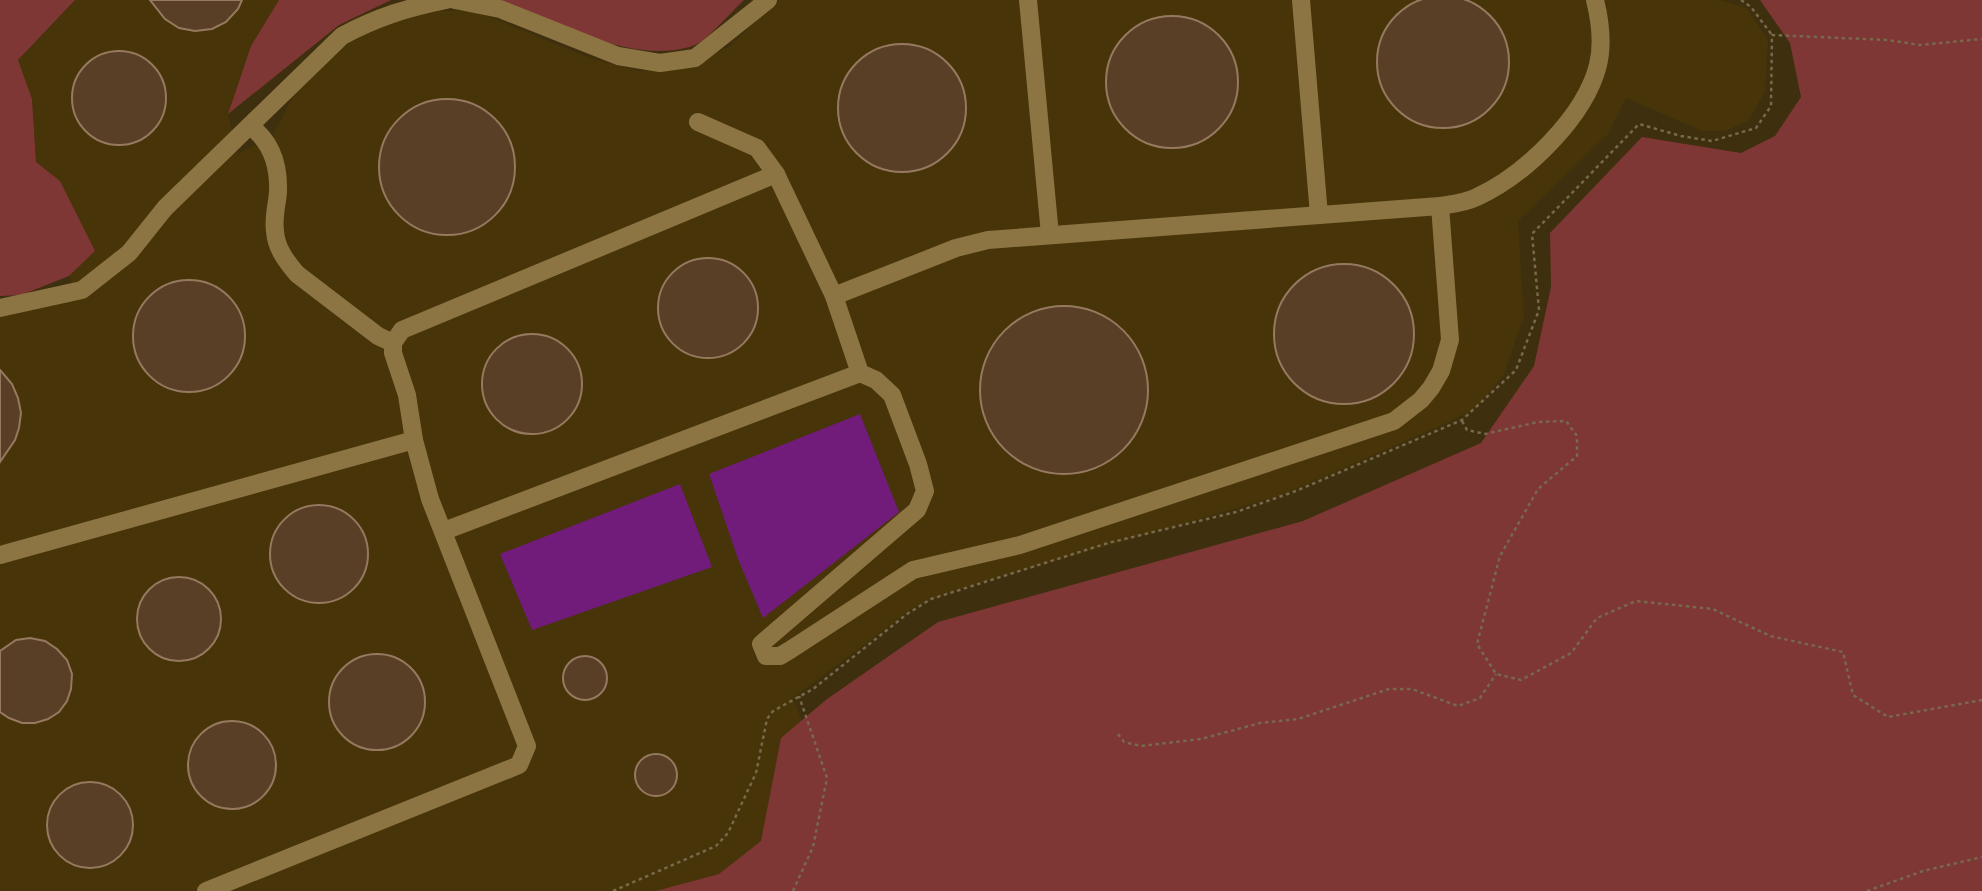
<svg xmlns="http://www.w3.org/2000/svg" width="1982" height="891" font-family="'Noto Serif',serif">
<rect width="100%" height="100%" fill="#3e2f0e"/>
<path fill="#473409" d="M75 0H279L251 46 228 114 238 154 272 136 297 90 358 35 393 18 437 11H476L590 58 639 71 681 67 729 47 778 0H1720L1747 8 1768 40 1765 92 1748 121 1725 131H1702L1626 98 1608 134 1518 221 1524 317 1503 376 1476 408 1449 422 1285 494 967 587 914 607 793 698 823 774 787 891H0V313L76 296 69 276 95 251 60 181 36 162 32 99 18 60Z"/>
<g fill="#7f3735">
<path d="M0 0H75L18 60 32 99 36 162 60 181 95 251 69 276 21 295 0 296Z"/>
<path d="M279 0H391L339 25 228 114 251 46Z"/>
<path d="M490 0H744C733 10 709 38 697 44 642 69 544 20 490 0Z"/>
<path d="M1760 0H1982V891H656L719 874 761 841 781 738 827 699 938 622 1303 521 1481 443 1534 366 1551 287 1550 233 1642 137 1741 153 1775 136 1801 97 1790 43Z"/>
</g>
<g fill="#711c7a">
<path d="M860 414 899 512 763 618 738 559 709 474Z"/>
<path d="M680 484 712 567 532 630 500 554Z"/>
</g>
<g fill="#593f26" stroke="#96795f" stroke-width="2">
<circle cx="1443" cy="62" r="66"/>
<path d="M150 0H242L238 9 226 22 212 29 195 31 179 28 165 19Z"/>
<circle cx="1172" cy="82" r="66"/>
<circle cx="902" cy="108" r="64"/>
<circle cx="119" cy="98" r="47"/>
<circle cx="447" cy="167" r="68"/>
<circle cx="708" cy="308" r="50"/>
<circle cx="1344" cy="334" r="70"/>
<circle cx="189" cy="336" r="56"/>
<circle cx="1064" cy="390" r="84"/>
<circle cx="532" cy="384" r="50"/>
<path d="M0 370 12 384 18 398 21 413 19 428 15 440 0 462Z"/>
<circle cx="319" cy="554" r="49"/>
<circle cx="179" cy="619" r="42"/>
<path d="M30 638 45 641 57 649 67 660 72 674 71 689 67 701 59 712 48 719 35 723H22L9 718 0 712V651L16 640Z"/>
<circle cx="377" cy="702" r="48"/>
<circle cx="585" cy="678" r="22"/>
<circle cx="232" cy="765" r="44"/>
<circle cx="656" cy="775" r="21"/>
<circle cx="90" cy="825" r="43"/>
</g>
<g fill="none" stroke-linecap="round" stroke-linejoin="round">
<g stroke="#76694c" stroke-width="2.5" stroke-dasharray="3.5 3.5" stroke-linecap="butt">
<path d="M1741 0 1751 7 1772 35"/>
<path d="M1462 421 1467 430 1485 434 1538 422 1566 421 1577 436V456L1538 489 1500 556 1477 644 1496 674 1521 680 1571 653 1597 618 1636 601 1713 609 1770 636 1843 652 1853 695 1888 717 1982 700"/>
<path d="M1118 734 1124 742 1141 746 1201 739 1260 723 1298 719 1389 689H1412L1458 706 1480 698 1496 674"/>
<path d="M613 891 716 846 728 833 756 773 767 719 773 711 813 689 907 614 931 599 1108 543 1236 512 1296 491 1462 420 1516 370 1539 310 1532 234 1639 124 1681 136 1712 141 1756 128 1771 106 1772 35 1888 40 1920 45 1982 39"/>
<path d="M793 891 813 847 827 778 799 696"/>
<path d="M1867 891 1923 871 1982 857"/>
</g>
<g stroke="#8c7443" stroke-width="18">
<path d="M455 0 500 9 618 56 660 63 695 58 768 0"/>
<path d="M1028 0 1050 235"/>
<path d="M1301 0 1319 215"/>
<path d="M698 122 757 148 776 174 834 296 860 373 876 380 892 395 918 464 925 491 917 510 761 644 766 656H780L790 650 913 570 1020 545 1394 421 1421 400 1431 388 1441 371 1450 340 1440 206"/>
<path d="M250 126C272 142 279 165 278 192 277 205 273 218 275 231 276 248 286 261 297 274L378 336 393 343"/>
<path d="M834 296 956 248 988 240 1440 206C1453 204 1465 203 1477 197 1525 175 1585 117 1598 65 1603 44 1600 20 1595 0"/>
<path d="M0 308 82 290 129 253 165 208 342 36C377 17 407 8 446 0"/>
<path d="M444 531 860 373"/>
<path d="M0 555 414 440"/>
<path d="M206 891 519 765 527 746 430 499 414 440 407 395 393 353V343L402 330 776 174"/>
</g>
</g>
</svg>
